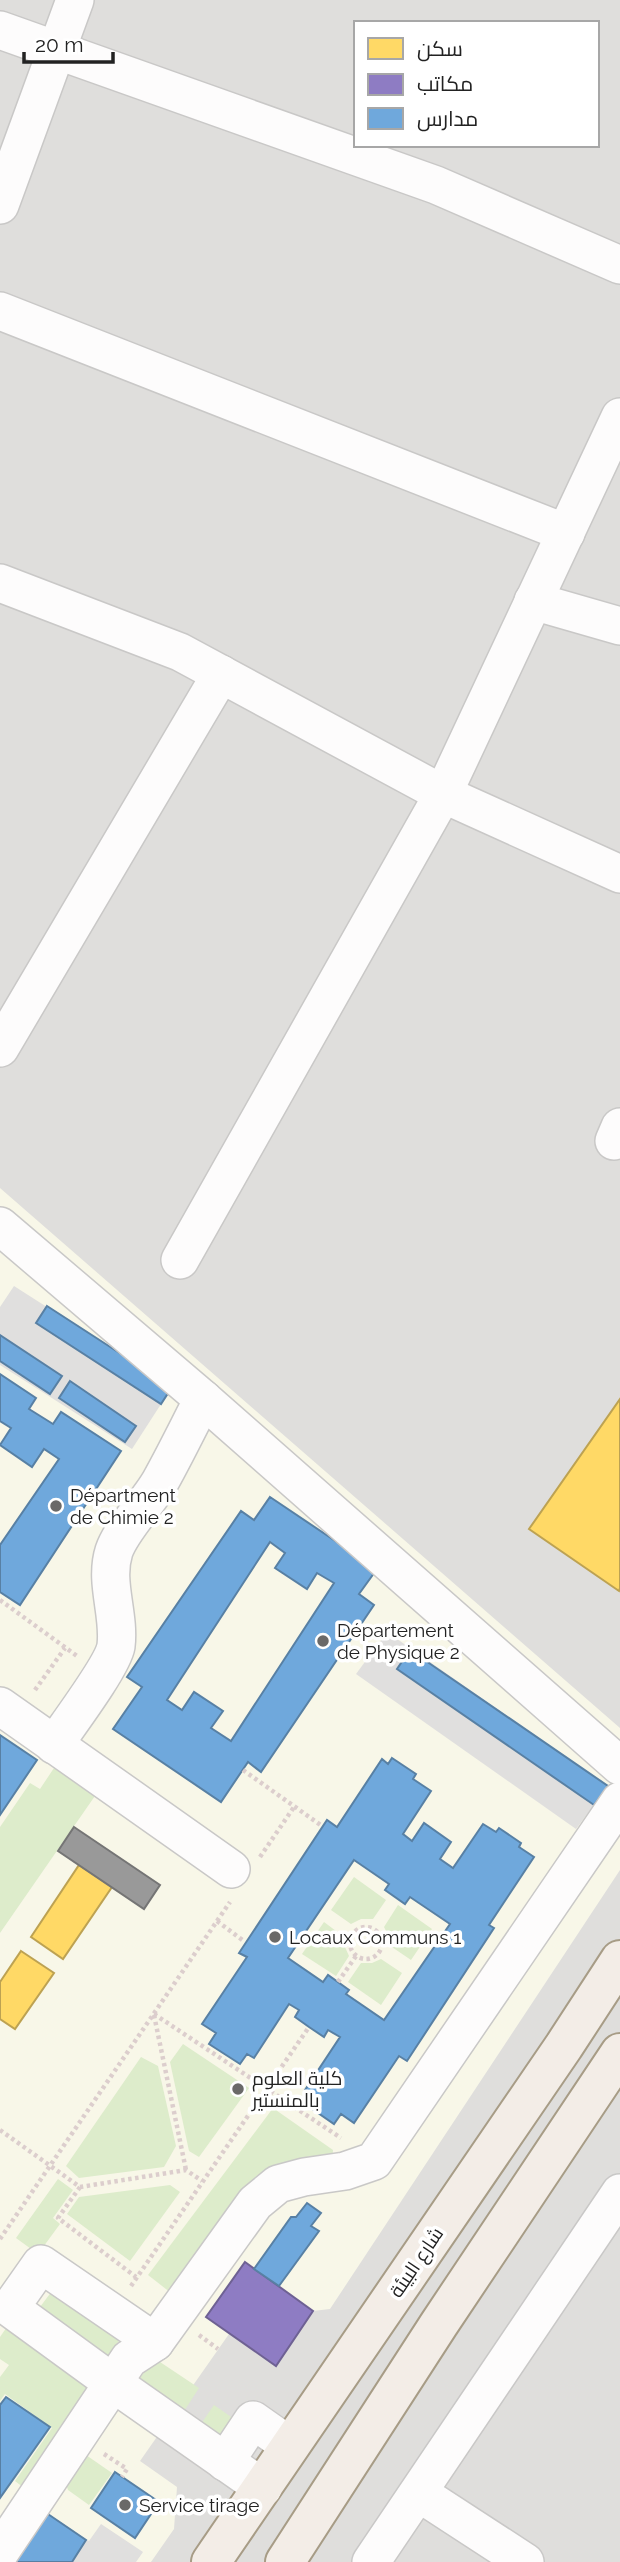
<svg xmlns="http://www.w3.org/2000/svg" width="620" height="2562" font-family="Raleway,Cairo,sans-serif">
<rect width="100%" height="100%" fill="#f0eeeb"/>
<path fill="#dfdedc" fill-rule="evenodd" d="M0 0H620V2562H0ZM356 23H597V145H356Z"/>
<path fill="#f8f7e8" d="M0 1188 620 1728V1870L330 2309 313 2311 276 2366 229 2334 140 2461 177 2487 174 2529 151 2562H0Z"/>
<g fill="#ddeccb">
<path d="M56 1765 97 1793 0 1933V1827L30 1783 40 1789Z"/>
<path d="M354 1877 386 1900 373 1919H361L351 1924 331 1910Z"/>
<path d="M398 1905 432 1929 411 1960 389 1945 388 1935 384 1927Z"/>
<path d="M324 1922 344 1937 345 1947 349 1956 336 1976 302 1954Z"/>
<path d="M381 1959 402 1973 381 2005 348 1982 361 1963H372Z"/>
<path d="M183 2044 249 2088 199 2157 189 2151 170 2062Z"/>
<path d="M141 2057 158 2066 176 2146 164 2167 79 2178 66 2166Z"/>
<path d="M273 2108 333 2150 332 2161 171 2293 148 2275Z"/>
<path d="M58 2179 73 2190 53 2218 60 2224 38 2254 16 2238Z"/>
<path d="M170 2185 180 2192 130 2261 67 2214 79 2197Z"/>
<path d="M55 2287 122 2337 102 2364 34 2315Z"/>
<path d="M11 2321 98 2383 24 2488 15 2481 52 2428 5 2394 0 2401V2377L9 2365 0 2359V2337Z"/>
<path d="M154 2358 199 2388 179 2419 133 2388Z"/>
<path d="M214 2405 237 2421 219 2447 196 2431Z"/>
<path d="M86 2455 112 2473 89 2505 68 2490 66 2484Z"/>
</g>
<g fill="#e0dfde">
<path d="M14 1286 172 1387 132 1449 0 1365V1307Z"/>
<path d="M387 1632 608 1786 576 1829 356 1674Z"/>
<path d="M42 2510 89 2541 101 2524 143 2552 136 2562H6Z"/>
</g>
<g fill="#ffd966" stroke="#bda252" stroke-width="2">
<path d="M620 1399V1588L619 1591 529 1529Z"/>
<path d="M79 1865 112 1887 63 1959 31 1937Z"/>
<path d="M21 1951 54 1973 15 2029 0 2019V1982Z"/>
</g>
<path fill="#8e7cc3" stroke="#6e6193" stroke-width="2" d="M245 2262 313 2311 276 2366 206 2317Z"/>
<g fill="#6fa8dc" stroke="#5880a4" stroke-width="2" fill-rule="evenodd">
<path d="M47 1306 172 1387 161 1404 36 1323Z"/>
<path d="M0 1335 62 1376 50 1394 0 1361Z"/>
<path d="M0 1374 36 1398 29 1409 53 1424 61 1412 121 1451 20 1605 0 1592V1545L59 1459 44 1449 32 1467 0 1445 11 1428 0 1421Z"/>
<path d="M70 1381 136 1426 125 1442 59 1398Z"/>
<path d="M270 1497 377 1569 359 1594 374 1605 261 1772 248 1762 221 1802 113 1729 142 1687 127 1677 241 1511 254 1520ZM270 1542 285 1553 275 1568 307 1589 317 1573 334 1583 231 1741 211 1728 223 1711 194 1692 182 1710 167 1700Z"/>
<path d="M410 1650 608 1786 594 1805 397 1669Z"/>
<path d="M0 1735 37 1760 0 1815Z"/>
<path d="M392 1758 416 1774 413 1779 431 1791 403 1834 412 1841 424 1823 451 1842 440 1859 453 1868 483 1824 496 1832 499 1828 521 1843 519 1847 534 1857 489 1925 494 1928 407 2061 399 2056 354 2123 341 2114 334 2124 305 2104 311 2094 305 2090 340 2037 328 2030 324 2037 309 2027 295 2017 299 2010 289 2004 254 2058 247 2054 240 2064 209 2044 216 2033 202 2024 247 1957 239 1953 327 1820 337 1827 382 1759 388 1764ZM354 1860 389 1884 385 1890 405 1904 410 1897 450 1924 384 2020 346 1994 349 1990 328 1975 323 1982 288 1958Z"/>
<path d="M307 2203 321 2213 311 2226 319 2231 279 2286 254 2269 291 2217H296Z"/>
<path d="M6 2397 50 2427 0 2498V2405Z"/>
<path d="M115 2472 159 2502 135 2538 91 2508Z"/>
<path d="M42 2510 86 2540 72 2562H6Z"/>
</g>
<path fill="#999" stroke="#757575" stroke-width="2" d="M74 1827 160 1885 144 1909 58 1851Z"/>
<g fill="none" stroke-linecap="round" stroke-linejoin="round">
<defs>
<g id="minor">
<path d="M0 30 436 185 620 265"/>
<path d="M0 205 75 0"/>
<path d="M0 311 566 533"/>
<path d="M0 583 180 652 443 794 620 874"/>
<path d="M533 601 620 626"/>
<path d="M0 1048 221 674"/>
<path d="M614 1141 620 1127"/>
<path d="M0 1226 203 1399 620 1766"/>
<path d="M180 1260 443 794 620 417"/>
<path d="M0 1706 231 1869"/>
<path d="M54 1745C67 1726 113 1665 116 1646 120 1614 104 1582 114 1551 122 1528 149 1502 161 1480 176 1453 189 1426 203 1399"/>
<path d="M155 2342 41 2264 10 2308 113 2383 263 2488"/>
<path d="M225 2462 253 2420 290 2446"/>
<path d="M419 2493 525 2562"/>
<path d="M0 2552 129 2359 155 2342 255 2203 278 2184 304 2177 345 2171 374 2161 620 1801"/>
<path d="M371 2562 620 2193"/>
</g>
<g id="major">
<path d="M211 2562 564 2046 620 1960"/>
<path d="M285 2562 439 2324 620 2053"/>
</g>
</defs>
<use href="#minor" stroke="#c9c8c7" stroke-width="40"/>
<use href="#major" stroke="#a79c86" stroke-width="42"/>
<g stroke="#dccecd" stroke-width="4.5" stroke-dasharray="3.5 3.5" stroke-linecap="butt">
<path d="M0 1600 77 1656"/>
<path d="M35 1690 65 1648"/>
<path d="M243 1770 322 1826"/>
<path d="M260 1857 294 1807"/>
<path d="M217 1921 245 1942"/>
<circle cx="366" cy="1943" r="16"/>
<path d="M338 1982 356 1956"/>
<path d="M154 2014 341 2138"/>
<path d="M154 2015 186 2170"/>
<path d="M0 2130 80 2187 186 2170 202 2181"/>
<path d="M80 2187 58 2218 136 2277"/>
<path d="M0 2239 230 1902"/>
<path d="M131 2286 309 2027"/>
<path d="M199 2335 218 2349"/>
<path d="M104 2454 127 2469 122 2477"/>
</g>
<use href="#minor" stroke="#fdfcfc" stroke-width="37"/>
<use href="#major" stroke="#f3ede7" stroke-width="38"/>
</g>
<g fill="#6a6968" stroke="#fff" stroke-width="2.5">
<circle cx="56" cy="1506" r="7"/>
<circle cx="323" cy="1641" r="7"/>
<circle cx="275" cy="1937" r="7"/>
<circle cx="238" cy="2089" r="7"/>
<circle cx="125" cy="2505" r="7"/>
</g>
<g text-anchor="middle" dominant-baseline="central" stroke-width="7" stroke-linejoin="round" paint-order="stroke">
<g font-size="19" fill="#222" stroke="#fff" text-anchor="start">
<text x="70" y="1495">Départment<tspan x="70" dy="22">de Chimie 2</tspan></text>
<text x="337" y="1630">Département<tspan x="337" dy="22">de Physique 2</tspan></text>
<text x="289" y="1937">Locaux Communs 1</text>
<text x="252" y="2078">كلية العلوم<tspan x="252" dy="22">بالمنستير</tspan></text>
<text x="139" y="2505">Service tirage</text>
</g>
<g font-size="19" fill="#222" stroke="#fff">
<text transform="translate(416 2262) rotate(-56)">شارع البيئة</text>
</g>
</g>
<rect x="354" y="21" width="245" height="126" fill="#ffffff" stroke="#a7a7a7" stroke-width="2"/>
<rect x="368" y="38" width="35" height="21" fill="#ffd966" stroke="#a7a7a7" stroke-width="2"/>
<text x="417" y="56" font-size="21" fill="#222222">سكن</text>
<rect x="368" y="74" width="35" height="21" fill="#8e7cc3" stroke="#a7a7a7" stroke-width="2"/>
<text x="417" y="91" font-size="21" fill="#222222">مكاتب</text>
<rect x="368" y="108" width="35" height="21" fill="#6fa8dc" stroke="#a7a7a7" stroke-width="2"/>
<text x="417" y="126" font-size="21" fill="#222222">مدارس</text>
<path d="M24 52v10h89v-10" fill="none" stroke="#222222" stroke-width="3.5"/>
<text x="35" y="52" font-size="21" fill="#222222" stroke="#ffffff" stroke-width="5" paint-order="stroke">20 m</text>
</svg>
